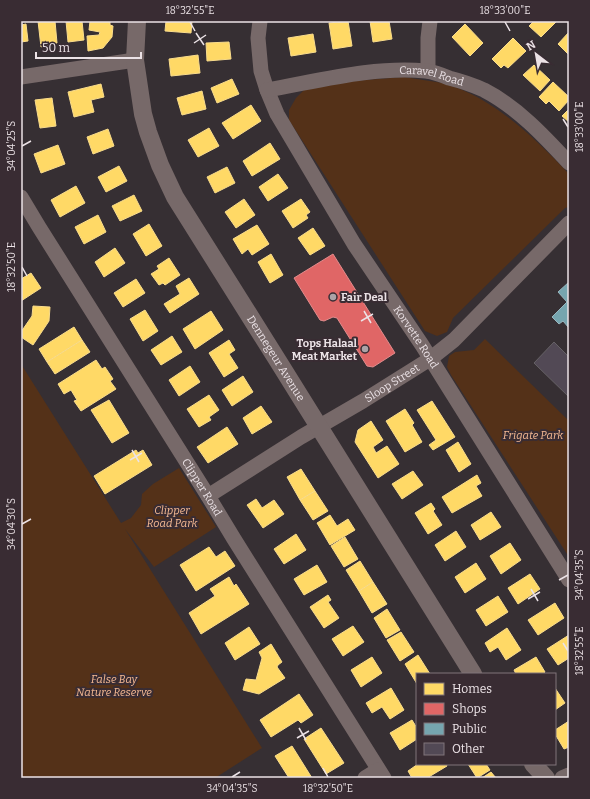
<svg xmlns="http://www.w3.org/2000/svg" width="590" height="799" font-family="Bitter,serif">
<rect width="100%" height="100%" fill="#362f33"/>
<g fill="#543118">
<path d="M404 77C420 80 440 81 455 87 500 104 537 140 569 174V207L565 208 453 318 447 332 437 336 425 331 289 120V110L296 98 304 90 353 81Z"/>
<path d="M485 339 567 419 569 418V557L451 375 447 367 449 356 455 352 474 350Z"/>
<path d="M21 364 121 523 131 518 141 505 142 494 153 484 179 468 216 527 154 567 125 529 262 748 215 778H21Z"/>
</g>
<g fill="#ffd966" stroke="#f9dc8c">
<path d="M38 21H55L57 43H50L51 46 41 47Z"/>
<path d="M66 21H82L84 40 68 42Z"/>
<path d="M90 21H110V25L113 26 112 37 103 48 88 51 87 36 99 35 100 32 89 30Z"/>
<path d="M166 21H192L191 33 165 31Z"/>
<path d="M348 21 352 46 333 49 329 23Z"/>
<path d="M370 21H389L392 39 373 42Z"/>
<path d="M534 21H557L541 37 529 26Z"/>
<path d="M26 24 28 41 21 42V25Z"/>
<path d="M465 24 483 43 470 56 452 37Z"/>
<path d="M569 32V55L558 44Z"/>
<path d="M313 34 316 52 291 56 288 38Z"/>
<path d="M513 38 526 51 508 68 504 65 501 68 492 59Z"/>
<path d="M229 42 231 59 207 61 206 43Z"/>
<path d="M198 55 200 73 171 76 169 59Z"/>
<path d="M534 65 550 80 540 91 523 75Z"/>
<path d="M232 79 239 94 217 103 211 88Z"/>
<path d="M553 82 569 97V100L559 111 549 101 546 104 539 97Z"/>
<path d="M101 84 104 97 91 100 94 112 74 117 68 92Z"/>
<path d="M202 91 206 109 182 115 177 98Z"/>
<path d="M52 98 56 126 40 128 35 100Z"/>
<path d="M251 105 261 121 233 139 222 123Z"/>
<path d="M569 109V122L562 116Z"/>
<path d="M209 128 219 146 198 157 188 140Z"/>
<path d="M108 129 114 146 93 154 87 137Z"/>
<path d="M270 143 280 159 252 176 243 161Z"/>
<path d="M58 145 65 164 41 173 34 154Z"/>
<path d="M119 166 127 181 106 192 98 177Z"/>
<path d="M227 167 235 183 215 193 207 177Z"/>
<path d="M278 174 288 188 268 201 259 187Z"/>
<path d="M76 186 85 203 60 217 51 200Z"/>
<path d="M134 195 142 211 120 221 112 206Z"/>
<path d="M244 199 255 215 236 228 225 212Z"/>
<path d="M301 199 310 212 306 215 308 218 293 228 282 211Z"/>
<path d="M98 215 106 232 84 244 75 227Z"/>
<path d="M149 224 162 246 146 256 133 234Z"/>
<path d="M257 225 269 244 252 255 248 249 242 254 233 239Z"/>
<path d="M313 228 325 246 310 255 298 238Z"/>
<path d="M115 248 125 263 104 277 95 262Z"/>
<path d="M271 254 283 275 270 283 258 262Z"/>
<path d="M169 258 180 275 165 285 163 283 159 285 151 274 159 269 157 266Z"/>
<path d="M31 273 41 288 21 301V279Z"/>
<path d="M189 278 199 294 170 313 164 304 180 294 176 286Z"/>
<path d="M136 279 145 293 123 307 114 293Z"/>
<path d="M33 306 50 307 49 321 33 345 21 337V332L32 316Z"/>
<path d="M145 310 158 331 143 341 130 319Z"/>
<path d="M211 311 223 330 195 349 183 329Z"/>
<path d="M74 327 82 340 47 362 39 349Z"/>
<path d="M172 336 182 352 161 365 151 350Z"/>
<path d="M82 340 90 352 55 374 47 362Z"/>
<path d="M229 340 235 350 229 354 238 368 224 377 209 353Z"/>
<path d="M96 360 102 369 105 367 113 379 110 381 116 389 81 411 74 401 77 400 71 390 64 394 58 384Z"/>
<path d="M190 366 200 382 179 396 169 380Z"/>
<path d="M243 376 253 392 232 406 222 390Z"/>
<path d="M209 395 219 410 209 417 211 420 199 427 187 409Z"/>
<path d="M109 400 129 433 112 443 91 410Z"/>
<path d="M432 401 455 437 433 450 429 445 436 440 417 410Z"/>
<path d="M261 406 272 422 252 434 243 418Z"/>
<path d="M405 409 414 423 412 425 422 442 405 452 386 421Z"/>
<path d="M371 421 383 440 373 447 376 453 387 446 399 464 378 478 355 442 358 430Z"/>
<path d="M227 427 238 444 208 463 197 447Z"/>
<path d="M458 442 471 464 459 472 446 450Z"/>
<path d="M136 450 138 453 143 450 152 465 105 494 94 476Z"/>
<path d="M301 469 315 491 300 500 287 477Z"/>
<path d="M413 471 423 485 402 499 392 484Z"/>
<path d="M477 475 481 483 476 486 482 496 452 513 442 497Z"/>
<path d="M315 491 328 511 313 520 300 500Z"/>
<path d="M256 499 262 508 274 500 284 514 263 528 247 505Z"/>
<path d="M431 503 435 509 433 511 442 525 428 534 415 513Z"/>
<path d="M491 512 501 527 480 540 471 525Z"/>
<path d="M330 515 337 526 348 519 355 530 330 545 317 523Z"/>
<path d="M456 531 466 547 445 561 435 545Z"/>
<path d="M296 534 306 550 284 564 274 549Z"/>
<path d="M345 537 358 559 344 567 331 546Z"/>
<path d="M510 543 521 560 501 574 490 556Z"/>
<path d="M209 547 216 557 225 551 235 566 196 591 180 565Z"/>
<path d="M360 561 373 582 359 591 346 570Z"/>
<path d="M476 563 486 579 465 593 455 577Z"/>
<path d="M317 565 327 582 304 595 294 579Z"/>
<path d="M530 574 540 589 518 604 508 588Z"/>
<path d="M229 577 234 586 236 584 249 604 201 634 189 613 215 596 210 589Z"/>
<path d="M373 582 387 604 372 613 359 591Z"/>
<path d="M328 595 331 600 328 602 339 618 324 628 310 607Z"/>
<path d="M498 596 508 612 486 626 476 610Z"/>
<path d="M555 603 564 618 538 635 528 620Z"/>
<path d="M387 609 400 630 386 638 374 618Z"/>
<path d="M353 626 364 642 343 656 332 639Z"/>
<path d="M249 627 260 644 235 660 225 643Z"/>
<path d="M507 628 521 650 506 660 498 647 490 652 485 643Z"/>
<path d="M401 632 414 652 400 661 387 640Z"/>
<path d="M569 635V658L558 665 547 649Z"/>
<path d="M271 644 282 662 278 665 277 667 285 678 259 694 243 690 246 679 256 680 262 658 259 652Z"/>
<path d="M418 655 430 674H417V684L405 664Z"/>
<path d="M372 657 382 673 361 687 351 670Z"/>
<path d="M536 657 545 672 543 674H516L514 670Z"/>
<path d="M391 688 404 710 390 719 382 707 372 713 366 703Z"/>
<path d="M555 688 565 703 555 710Z"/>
<path d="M299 694 313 715 301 723 298 720 271 737 260 720Z"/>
<path d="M412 720 417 728V739L400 750 390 733Z"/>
<path d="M569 721V747L564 749 555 734V730Z"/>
<path d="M321 728 344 763 326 774 304 739Z"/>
<path d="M292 746 312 778H289L275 756Z"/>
<path d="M418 764H446L447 766 427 778H412L408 771Z"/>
<path d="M468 764H486L490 770 477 778Z"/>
<path d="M491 772 496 778H482Z"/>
</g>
<path fill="#e06666" stroke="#e38b8c" d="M333 254 395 353 373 367 367 366 337 318 333 317 324 321 320 320 294 278Z"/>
<path fill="#76a5af" stroke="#99b7c0" d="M569 282V328L563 321 559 324 552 317 567 302 558 292Z"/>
<path fill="#524955" stroke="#656165" d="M554 342 569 357V397L534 363Z"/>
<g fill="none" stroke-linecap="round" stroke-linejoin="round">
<g stroke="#776969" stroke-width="15">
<path id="s1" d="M260 21 258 38 261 71 267 90 277 114 354 244 422 345 569 580"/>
<path d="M428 71V38L430 21"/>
<path d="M21 77 135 60"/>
<path id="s2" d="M267 90C319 81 373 66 426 71 434 72 442 75 449 78 461 81 473 85 484 90 517 107 544 136 569 163"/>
<path id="s3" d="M21 197 39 227 208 496 234 539 384 778"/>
<path id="s4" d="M208 496 301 437 363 401 430 359 454 340 569 223"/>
<path d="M365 778 378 770"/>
<path d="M562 778 569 775"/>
</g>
<g stroke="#776969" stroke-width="18">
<path id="s5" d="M137 21 135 60 143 114 148 132 160 165 175 197 278 361 473 674"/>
<path d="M533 764 546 778"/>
</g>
</g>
<path fill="none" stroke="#ebe2e6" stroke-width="1.5" d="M190 22 195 31M505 22 510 31M196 33 204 45M194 43 206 35M563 119 568 127M22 146 31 141M22 267 27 276M364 311 371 323M361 321 373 314M132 450 139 462M130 460 142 453M22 524 31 519M559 580 568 575M531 589 538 601M528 599 540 592M563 643 568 651M299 728 306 740M297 738 309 731M323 768 328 777M232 777 240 772"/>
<g fill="#aca3a7" stroke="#392c33" stroke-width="1.5">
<circle cx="333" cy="297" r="4"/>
<circle cx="365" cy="349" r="4"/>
</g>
<g text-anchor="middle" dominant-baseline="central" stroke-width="4" stroke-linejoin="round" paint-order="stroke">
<g font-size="11" fill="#ebe2e6" stroke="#392c33">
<text stroke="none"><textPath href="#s2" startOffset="167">Caravel Road</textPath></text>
<text stroke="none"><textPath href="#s1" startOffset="359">Korvette Road</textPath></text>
<text stroke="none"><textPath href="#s5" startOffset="373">Dennegeur Avenue</textPath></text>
<text stroke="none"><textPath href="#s4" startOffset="216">Sloop Street</textPath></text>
<text stroke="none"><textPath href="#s3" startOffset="342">Clipper Road</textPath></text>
</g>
<g font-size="11" font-weight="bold" fill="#ebe2e6" stroke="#392c33" text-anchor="start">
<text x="341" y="297">Fair Deal</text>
<text x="357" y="343" text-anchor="end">Tops Halaal<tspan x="357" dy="13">Meat Market</tspan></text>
</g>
<g font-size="11" font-style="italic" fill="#f6ba93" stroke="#392c33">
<text x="533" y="435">Frigate Park</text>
<text x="172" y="510">Clipper<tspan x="172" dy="13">Road Park</tspan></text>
<text x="114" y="679">False Bay<tspan x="114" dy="13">Nature Reserve</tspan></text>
</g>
</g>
<rect width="590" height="799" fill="none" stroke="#392c33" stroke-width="44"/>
<rect x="416" y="673" width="140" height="92" fill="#392c33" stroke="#80757b"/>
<rect x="424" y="683" width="20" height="12" fill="#ffd966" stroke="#80757b"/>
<text x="452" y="693" font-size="12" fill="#ebe2e6">Homes</text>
<rect x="424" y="703" width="20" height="12" fill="#e06666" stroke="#80757b"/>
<text x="452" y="713" font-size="12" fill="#ebe2e6">Shops</text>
<rect x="424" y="723" width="20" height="12" fill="#76a5af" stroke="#80757b"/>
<text x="452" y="733" font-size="12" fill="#ebe2e6">Public</text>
<rect x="424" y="743" width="20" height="12" fill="#524955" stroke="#80757b"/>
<text x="452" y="753" font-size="12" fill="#ebe2e6">Other</text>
<g transform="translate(536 54) rotate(329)" stroke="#392c33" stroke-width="3" paint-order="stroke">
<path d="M0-3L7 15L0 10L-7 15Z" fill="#ebe2e6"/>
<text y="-6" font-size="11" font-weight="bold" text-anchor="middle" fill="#ebe2e6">N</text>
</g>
<path d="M36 52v6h105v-6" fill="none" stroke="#ebe2e6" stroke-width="2"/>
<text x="42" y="52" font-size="12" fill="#ebe2e6" stroke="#392c33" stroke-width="3" paint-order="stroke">50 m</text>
<rect x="22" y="22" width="546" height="755" fill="none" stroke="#ebe2e6" stroke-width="1.5"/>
<g font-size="10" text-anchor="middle" fill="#ebe2e6">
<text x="190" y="14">18°32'55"E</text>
<text x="505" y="14">18°33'00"E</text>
<text transform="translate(579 127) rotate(-90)" y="4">18°33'00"E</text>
<text transform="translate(11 146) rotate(-90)" y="4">34°04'25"S</text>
<text transform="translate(11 267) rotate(-90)" y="4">18°32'50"E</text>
<text transform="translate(11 524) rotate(-90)" y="4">34°04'30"S</text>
<text transform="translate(579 575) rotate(-90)" y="4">34°04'35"S</text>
<text transform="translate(579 651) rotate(-90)" y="4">18°32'55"E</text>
<text x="232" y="792">34°04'35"S</text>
<text x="328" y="792">18°32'50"E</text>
</g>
</svg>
